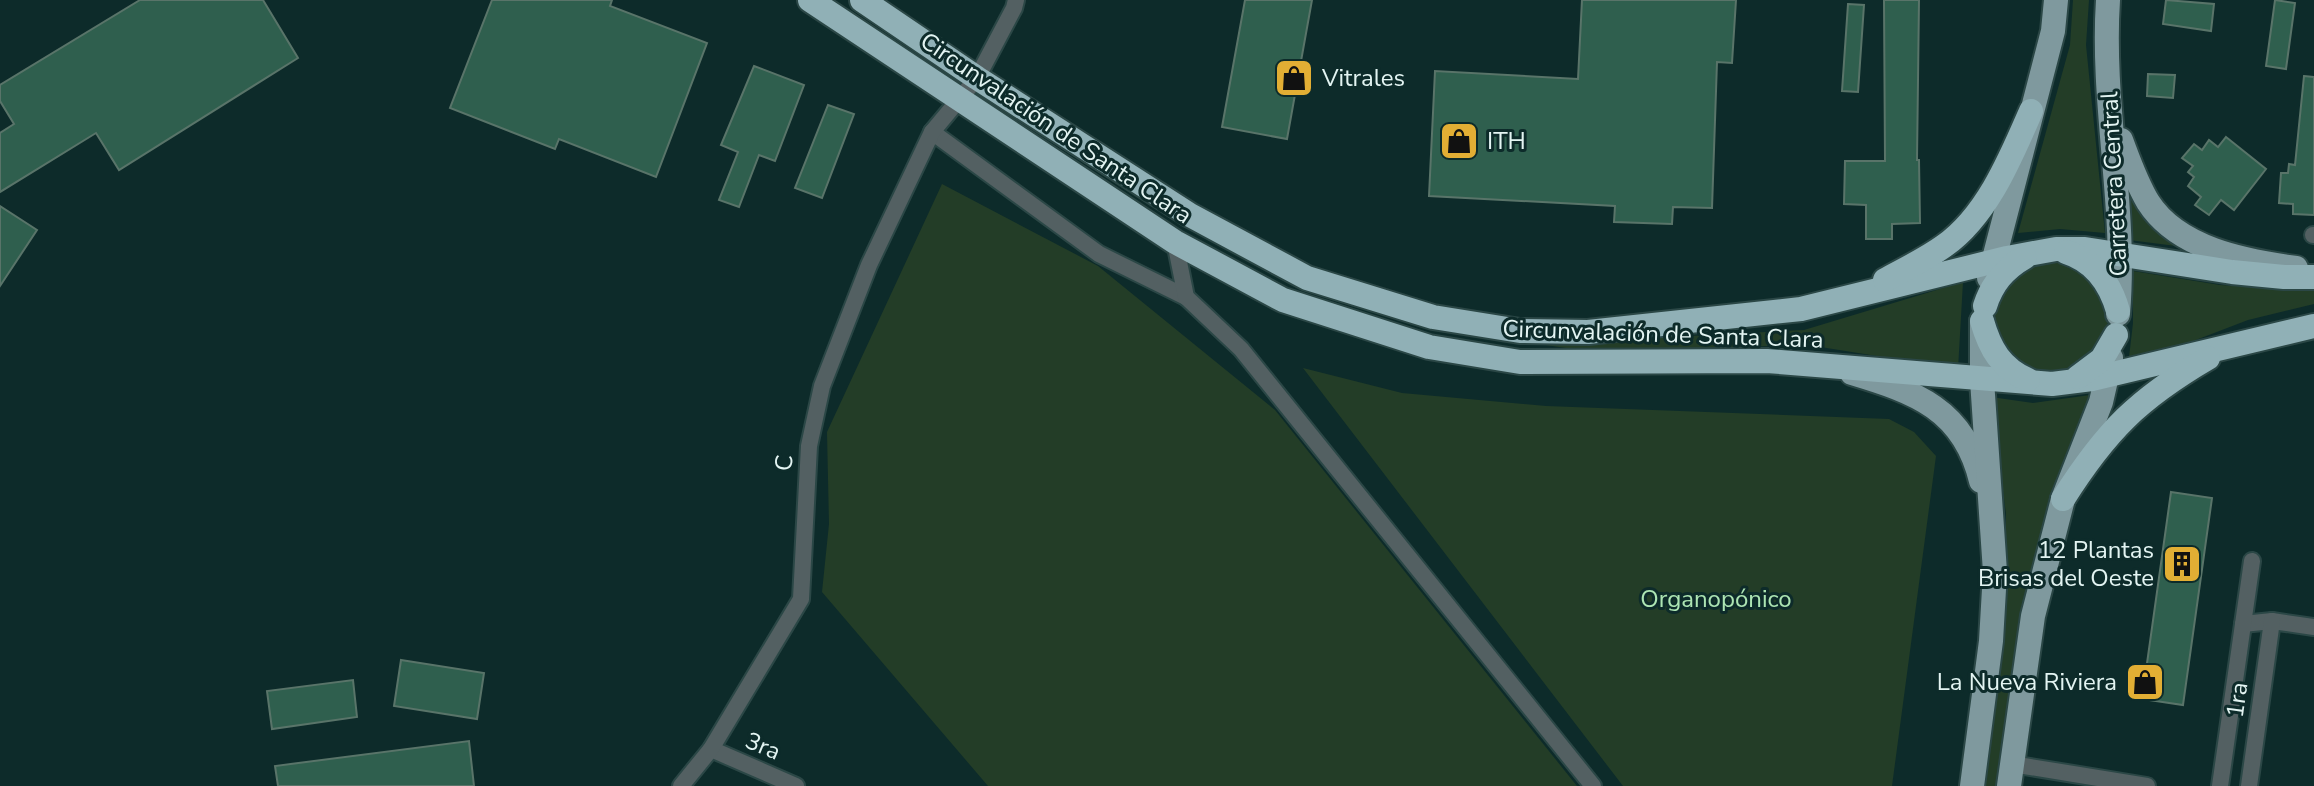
<svg xmlns="http://www.w3.org/2000/svg" width="2314" height="786" font-family="'Nunito Sans',sans-serif">
<rect width="100%" height="100%" fill="#0d2b2a"/>
<g fill="#233d27">
<path d="M2073 0H2089L2086 45 2105 233 2060 229 2018 233 2070 45Z"/>
<path d="M942 184 1098 266 1275 410 1577 786H988L822 592 829 524 827 432Z"/>
<path d="M2123 186 2150 220 2176 246 2129 240Z"/>
<circle cx="2051" cy="317" r="57"/>
<path d="M2133 271 2220 285 2314 291V304L2248 320 2128 366 2133 323Z"/>
<path d="M1963 282 1958 369 1808 345 1586 351 1539 344 1804 330Z"/>
<path d="M1303 368 1402 393 1546 406 1889 419 1914 432 1936 456 1892 786H1623Z"/>
<path d="M2090 395 2056 483 2021 608 1998 786H1982L2006 606V514L1991 397 2033 403Z"/>
</g>
<g fill="#2f5f4e" stroke="#597469" stroke-width="2">
<path d="M140 0H263L298 58 119 170 96 133 0 192V133L14 124 0 101V85Z"/>
<path d="M492 0H612L610 6 707 43 656 177 559 139 555 149 450 108Z"/>
<path d="M1245 0H1312L1287 139 1222 127Z"/>
<path d="M1582 0H1736L1732 63 1717 62 1712 208 1673 207 1672 224 1614 222 1615 206 1429 196 1435 71 1578 79Z"/>
<path d="M1884 0H1919L1917 160H1919L1920 223 1892 224V239H1866V205L1844 204 1845 161H1885Z"/>
<path d="M2166 0 2214 4 2211 31 2163 24Z"/>
<path d="M2275 0 2295 3 2286 69 2266 66Z"/>
<path d="M1848 4 1864 5 1858 92 1842 91Z"/>
<path d="M754 66 804 85 775 161 759 155 739 207 719 200 738 152 721 145Z"/>
<path d="M2148 74 2175 75 2173 98 2147 96Z"/>
<path d="M2304 76 2314 77V215L2293 214V204L2279 203 2281 173H2288L2289 164 2295 165Z"/>
<path d="M828 105 854 114 822 198 795 188Z"/>
<path d="M2226 137 2266 169 2234 210 2221 200 2209 215 2195 205 2201 197 2188 186 2194 177 2188 172 2193 166 2182 158 2194 144 2202 150 2209 140 2218 147Z"/>
<path d="M0 206 37 230 0 286Z"/>
<path d="M2171 492 2212 498 2183 705 2142 699Z"/>
<path d="M401 660 484 673 477 719 394 706Z"/>
<path d="M353 680 357 717 272 729 267 691Z"/>
<path d="M469 741 474 786H278L275 766Z"/>
</g>
<g fill="none" stroke-linecap="round" stroke-linejoin="round">
<defs>
<g id="street">
<path d="M932 132 1099 254 1186 297"/>
<path d="M2313 235H2314"/>
<path d="M1175 242 1186 297 1241 349 1593 786"/>
<path d="M2243 624 2272 621 2314 627"/>
<path d="M711 749 796 786"/>
<path d="M2012 764 2147 786"/>
<path d="M681 786 711 749 801 599 809 446 822 386 869 265 932 132 977 78 1014 8 1016 0"/>
<path d="M2220 786 2252 561"/>
<path d="M2249 786 2272 621"/>
</g>
<g id="primary">
<path d="M2108 0C2101 105 2127 209 2118 314"/>
<path d="M2121 140C2129 161 2136 182 2148 202 2178 249 2245 261 2296 268"/>
<path d="M1989 278 2053 31 2056 0"/>
<path d="M1852 373C1915 392 1964 409 1981 481"/>
<path d="M1972 786 1991 641 1995 572 1982 380V322"/>
<path d="M2009 786 2033 616 2063 499 2101 402 2111 358"/>
</g>
<g id="highway">
<path d="M810 0 1175 242 1283 300 1429 347 1520 362 1767 361 2052 384 2092 379 2314 326"/>
<path d="M862 0 977 78 1190 215 1307 278 1433 317 1520 331 1588 332 1801 309 2007 258 2056 249H2085L2232 272 2284 277H2314"/>
<path d="M2066 252C2095 261 2110 283 2118 311"/>
<path d="M1885 280C1905 269 1926 259 1944 246 1987 216 2011 157 2031 111"/>
<path d="M1985 306C1992 284 2004 269 2025 257"/>
<path d="M1982 321C1990 349 2001 368 2028 380"/>
<path d="M2078 377 2102 359 2116 335"/>
<path d="M2063 499C2106 431 2138 399 2208 358"/>
</g>
</defs>
<use href="#street" stroke="#2b4746" stroke-width="20"/>
<use href="#primary" stroke="#2b4746" stroke-width="28"/>
<use href="#highway" stroke="#2b4746" stroke-width="28"/>
<use href="#street" stroke="#536062" stroke-width="16"/>
<use href="#primary" stroke="#7f999e" stroke-width="24"/>
<use href="#highway" stroke="#90b0b6" stroke-width="24"/>
</g>
<defs>
<symbol id="shop-square" viewBox="-11 -11 22 22"><rect x="-9" y="-9" width="18" height="18" rx="4" fill="#e2ae34" stroke="#0d2b2a"/><path d="M-5-2.5h2.3a2.7 3.5 0 0 1 5.4 0H5L5.5 6h-11ZM-1.5-2.5h3a1.5 2.3 0 0 0-3 0Z" fill="#111"/></symbol>
<symbol id="building-square" viewBox="-11 -11 22 22"><rect x="-9" y="-9" width="18" height="18" rx="4" fill="#e2ae34" stroke="#0d2b2a"/><path d="M-4-6H4V6H1V3H-1V6H-4ZM-2.5-4.3h1.7v1.8h-1.7ZM.8-4.3h1.7v1.8H.8ZM-2.5-1h1.7V.8h-1.7ZM.8-1h1.7V.8H.8Z" fill="#111"/></symbol>
</defs>
<g fill-rule="evenodd">
<use href="#shop-square" x="1272" y="56" width="44" height="44"/>
<use href="#shop-square" x="1437" y="119" width="44" height="44"/>
<use href="#building-square" x="2160" y="542" width="44" height="44"/>
<use href="#shop-square" x="2123" y="660" width="44" height="44"/>
</g>
<g text-anchor="middle" dominant-baseline="central" stroke-width="6" stroke-linejoin="round" paint-order="stroke">
<g font-size="24" fill="#e3f4f2" stroke="#0d2b2a" text-anchor="start">
<text x="1322" y="78">Vitrales</text>
<text x="1487" y="141">ITH</text>
<text x="2154" y="550" text-anchor="end">12 Plantas<tspan x="2154" dy="28">Brisas del Oeste</tspan></text>
<text x="2117" y="682" text-anchor="end">La Nueva Riviera</text>
</g>
<g font-size="24" fill="#e3f4f2" stroke="#0d2b2a">
<text transform="translate(1056 128) rotate(34)">Circunvalación de Santa Clara</text>
<text transform="translate(2114 184) rotate(-93)">Carretera Central</text>
<text transform="translate(1663 334) rotate(2)">Circunvalación de Santa Clara</text>
<text transform="translate(784 463) rotate(-86)">C</text>
<text transform="translate(2237 700) rotate(-82)">1ra</text>
<text transform="translate(763 746) rotate(23)">3ra</text>
</g>
<g font-size="24" fill="#ade5b3" stroke="#0d2b2a">
<text x="1716" y="599">Organopónico</text>
</g>
</g>
</svg>
